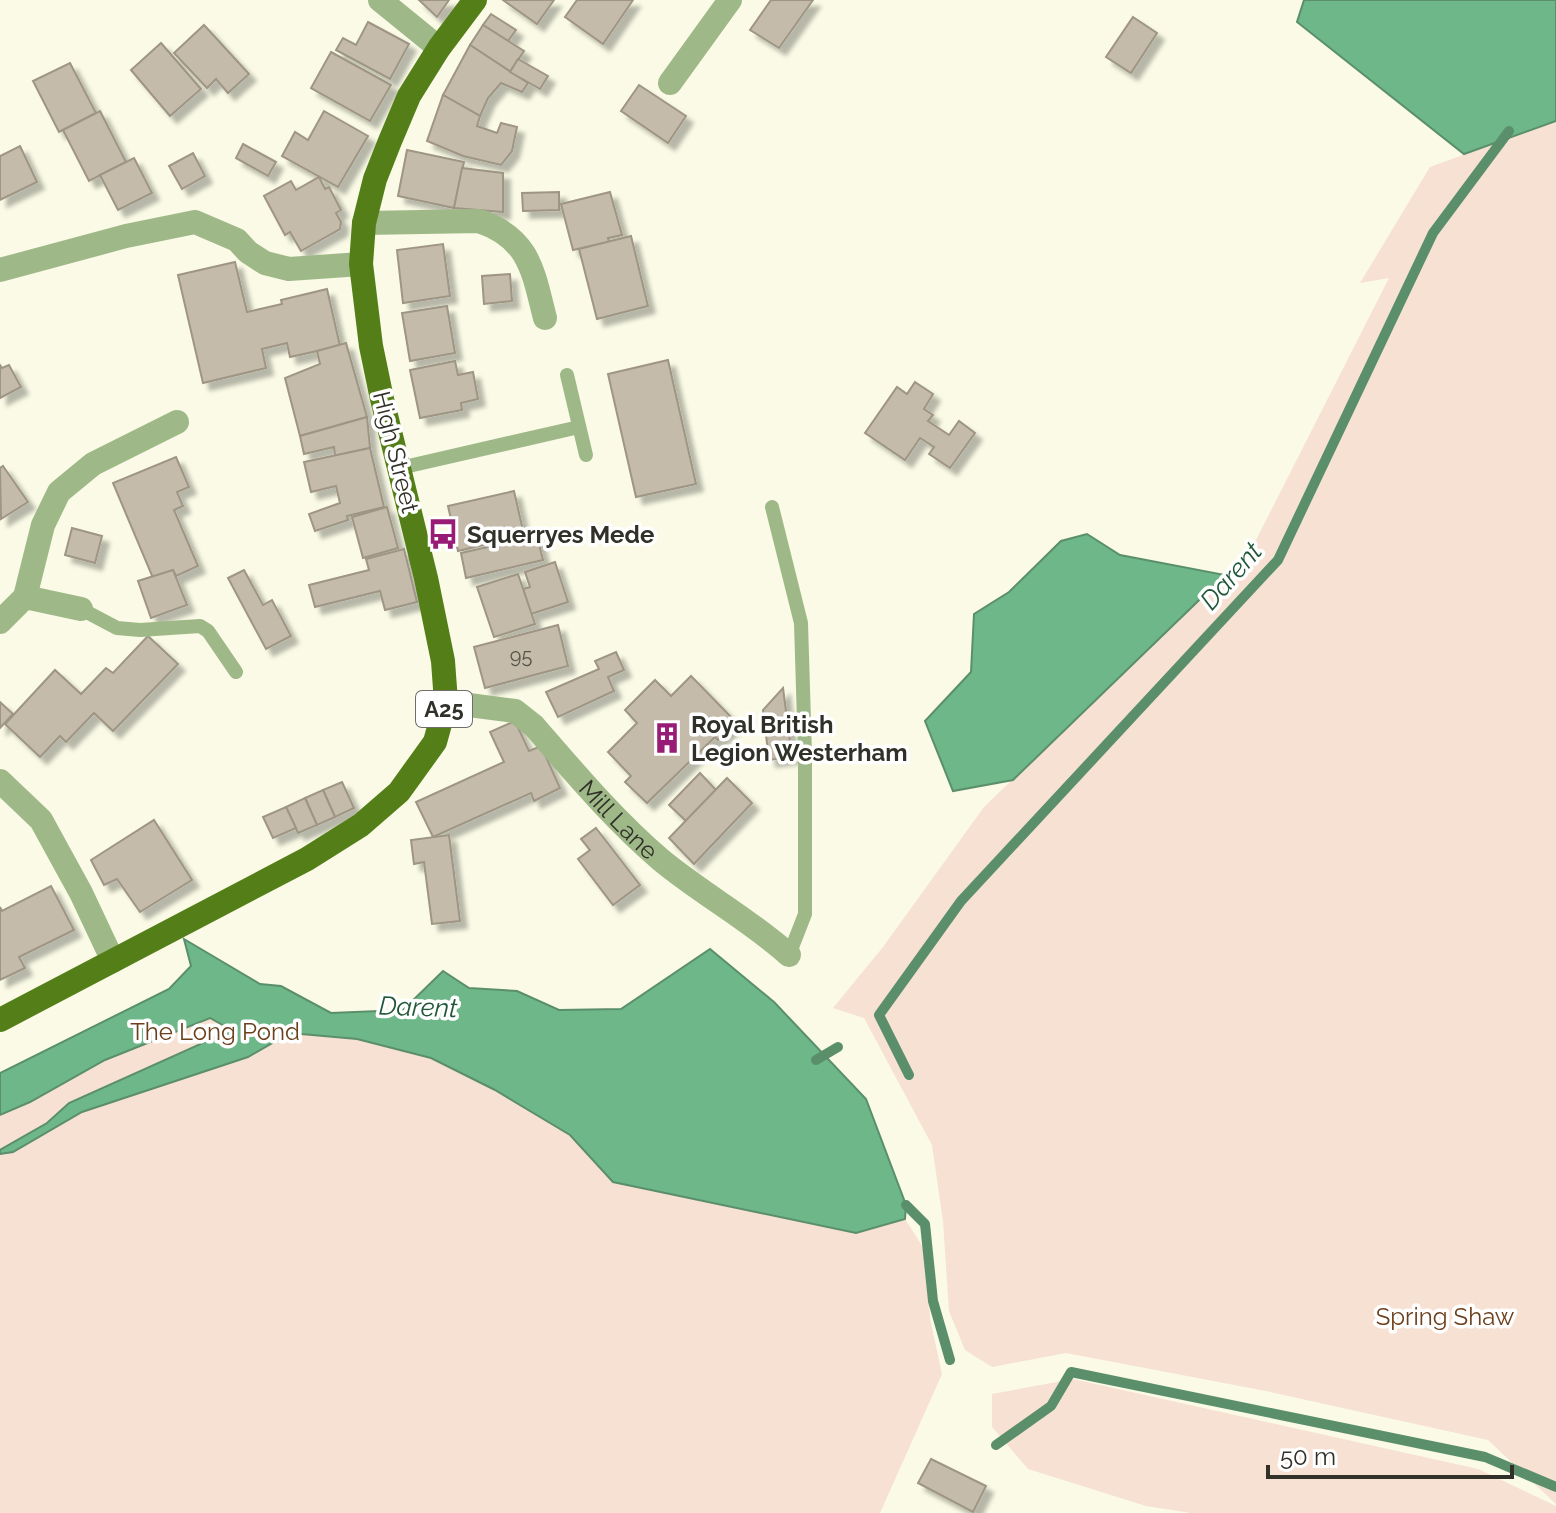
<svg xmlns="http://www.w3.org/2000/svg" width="1556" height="1513" font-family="Raleway,sans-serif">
<defs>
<filter id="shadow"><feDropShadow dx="7" dy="7" stdDeviation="2" flood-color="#0004"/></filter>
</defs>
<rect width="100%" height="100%" fill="#fafae6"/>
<g fill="#f7e1d2">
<path d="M1556 121V1504L1488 1440 1266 1391 1066 1353 992 1367 965 1350 949 1311 943 1221 932 1145 864 1018 833 1008 883 947 984 807 1251 550 1389 278 1360 283 1430 167Z"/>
<path d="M184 939 260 984 281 986 331 1013 403 1010 442 1064 495 1090 570 1135 613 1182 856 1232 905 1219 926 1252 930 1319 942 1374 880 1513H0V1073L169 989 191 966Z"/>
<path d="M1073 1379 1478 1469 1556 1506V1513H1191L1146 1506 1028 1469 992 1427V1394Z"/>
</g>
<g fill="#6db788" stroke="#5b8f6c" stroke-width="2">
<path d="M1304 0H1556V121L1464 154 1297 22Z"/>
<path d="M1087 534 1120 555 1225 575 1013 780 953 791 925 721 971 672 974 614 1009 592 1061 541Z"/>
<path d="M184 939 260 984 281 986 331 1013 403 1010 443 971 469 988 517 991 559 1010 621 1009 710 949 774 1002 866 1099 906 1205 905 1219 856 1233 613 1182 570 1135 495 1090 431 1058 357 1039 290 1033 248 1057 82 1112 13 1152 0 1154V1150L47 1123 69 1103 214 1038 226 1027 210 1018 105 1060 30 1102 0 1115V1073L169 989 191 966Z"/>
</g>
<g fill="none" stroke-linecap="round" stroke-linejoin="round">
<g stroke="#5b8f6c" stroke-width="10">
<path d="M816 1060 838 1047"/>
<path d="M909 1075 879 1015 961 901 1278 560 1433 233 1509 131"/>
<path d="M906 1205 925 1224 933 1301 950 1360"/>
<path d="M996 1445 1051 1406 1071 1372 1485 1457 1556 1487"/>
</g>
</g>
<g fill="#c5bbaa" stroke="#9e9584" stroke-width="2" filter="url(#shadow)">
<path d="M419 0H449L437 17Z"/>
<path d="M503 0H554L537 24Z"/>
<path d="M577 0H633L603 44 565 17Z"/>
<path d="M771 0H813L779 48 750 30Z"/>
<path d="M491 14 516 30 508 41 483 25Z"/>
<path d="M1133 17 1157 33 1131 73 1106 57Z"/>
<path d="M368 22 409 44 390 79 336 50 343 38 356 45Z"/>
<path d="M204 25 249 74 228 93 216 79 207 88 174 53Z"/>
<path d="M483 25 524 51 510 72 470 45Z"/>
<path d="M161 43 201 89 170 116 131 70Z"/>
<path d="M470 45 528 83 522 92 501 83 488 98 480 116 443 95Z"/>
<path d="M331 52 391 85 370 121 311 88Z"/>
<path d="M518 59 548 76 540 89 510 72Z"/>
<path d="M70 63 96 113 59 132 33 81Z"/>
<path d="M639 85 686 116 668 143 621 111Z"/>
<path d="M443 95 480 116 477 126 497 133 501 123 517 127 512 151 501 165 463 156 427 141Z"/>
<path d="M100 111 126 162 89 181 63 130Z"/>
<path d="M324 111 368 136 338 187 282 156 295 132 308 140Z"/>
<path d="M243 144 276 162 268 176 236 158Z"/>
<path d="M20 146 37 182 0 200V156Z"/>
<path d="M407 150 464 162 454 208 398 196Z"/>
<path d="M193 153 205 176 182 189 169 166Z"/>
<path d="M134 158 152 193 118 210 100 175Z"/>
<path d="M462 168 503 173V212L454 208Z"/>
<path d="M319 177 325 189 329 187 341 210 336 213 341 222 340 229 301 251 290 232 285 235 264 196 291 181 296 190Z"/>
<path d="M559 192V210L523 211 522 193Z"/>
<path d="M610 192 622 235 608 238 609 242 573 250 561 204Z"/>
<path d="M631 236 648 306 597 319 579 249Z"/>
<path d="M443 244 450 296 403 303 397 250Z"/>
<path d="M235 262 247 312 282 304 281 300 327 289 340 346 290 357 287 343 262 349 266 368 203 383 178 275Z"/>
<path d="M510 274 512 301 484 304 482 276Z"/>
<path d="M447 306 455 353 410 361 402 313Z"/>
<path d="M346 343 367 417 300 436 285 378 320 364 317 351Z"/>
<path d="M668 360 696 484 636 497 608 374Z"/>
<path d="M455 361 458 375 473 372 478 399 461 403 462 410 420 418 410 370Z"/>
<path d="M0 365 2 368 9 365 21 387 0 398Z"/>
<path d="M915 382 933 394 924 409 933 415 928 421 949 435 959 421 975 433 950 468 929 454 934 447 920 438 905 460 865 433 897 387 907 394Z"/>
<path d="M367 417 370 448 335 456 334 447 304 454 300 436Z"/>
<path d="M370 448 384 507 347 516 348 520 315 531 309 514 340 503 336 486 311 492 304 462Z"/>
<path d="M176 457 189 487 177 492 183 506 174 510 198 566 176 576 173 570 153 578 113 483Z"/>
<path d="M3 466 28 502 1 519 0 468Z"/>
<path d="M514 491 524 535 458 551 448 506Z"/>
<path d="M387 507 398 548 363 558 352 517Z"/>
<path d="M72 528 102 536 95 563 65 555Z"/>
<path d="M537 536 543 560 466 578 461 553Z"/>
<path d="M404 549 417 602 385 610 380 591 315 607 309 585 369 570 366 559Z"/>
<path d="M555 562 568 602 531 614 523 589 530 587 525 572Z"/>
<path d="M173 570 187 605 151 618 138 581Z"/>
<path d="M244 570 263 605 272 600 291 636 266 649 228 578Z"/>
<path d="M518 574 535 624 494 637 477 587Z"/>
<path d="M558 625 568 666 485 688 474 647Z"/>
<path d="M148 636 178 664 113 731 94 713 66 742 60 736 40 757 5 724 55 670 81 694 106 668 113 673Z"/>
<path d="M616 652 624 670 608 677 614 691 558 717 546 692 599 669 595 661Z"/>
<path d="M691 676 736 722 718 740 715 737 647 803 625 782 631 776 608 752 637 723 625 710 655 680 671 696Z"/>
<path d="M783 688 792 757 769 760 763 710Z"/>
<path d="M0 702 13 714 0 728Z"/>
<path d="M515 721 529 751 541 746 560 788 534 801 531 793 433 837 416 802 504 762 490 732Z"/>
<path d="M700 773 716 790 686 821 669 805Z"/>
<path d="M727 778 752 803 694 864 669 838Z"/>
<path d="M342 782 354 808 335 817 323 790Z"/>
<path d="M323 790 335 817 317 825 305 798Z"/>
<path d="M305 798 317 825 298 833 286 807Z"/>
<path d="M286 807 296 828 273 838 263 817Z"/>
<path d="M154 820 192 880 140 912 117 879 104 885 91 860Z"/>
<path d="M596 828 640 885 613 905 578 859 590 850 581 839Z"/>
<path d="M449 835 460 921 432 924 424 862 414 864 411 840Z"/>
<path d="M51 886 74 930 19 957 25 968 0 980V907L2 911Z"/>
<path d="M931 1459 986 1486 973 1512 918 1483Z"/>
</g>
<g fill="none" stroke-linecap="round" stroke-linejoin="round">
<g stroke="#9eb888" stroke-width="14">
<path d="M567 375 586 455"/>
<path d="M400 468 579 427"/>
<path d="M772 507 801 623 805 754V914L789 955"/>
<path d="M81 609 117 628 140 630 200 626 208 631 236 672"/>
</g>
<g stroke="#9eb888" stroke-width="24">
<path d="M380 0 439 48"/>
<path d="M670 83 730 0"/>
<path d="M364 223 479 221C530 238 533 272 545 318"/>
<path d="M0 270 126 236 195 222 237 240 248 252 265 263 289 269 361 264"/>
<path d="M25 597 81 609"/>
<path d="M0 622 25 597 43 525 59 492 93 464 177 422"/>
<path id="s1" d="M446 702 515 711 534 726C574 772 614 820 661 860 702 894 749 919 789 955"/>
<path d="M0 781 41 820 81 893 113 961"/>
</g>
<path stroke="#547f18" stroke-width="24" d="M0 1020 307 859 361 825 399 792 435 742 446 702 443 661 426 578 382 399 371 346 361 264 364 223 375 179 390 141 409 96 439 48 475 0"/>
</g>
<defs>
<symbol id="bus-bare" viewBox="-9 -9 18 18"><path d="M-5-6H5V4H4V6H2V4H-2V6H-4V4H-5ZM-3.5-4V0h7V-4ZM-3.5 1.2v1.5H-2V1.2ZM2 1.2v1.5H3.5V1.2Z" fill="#981c75" stroke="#fff" stroke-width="2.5" paint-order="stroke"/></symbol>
<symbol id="building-bare" viewBox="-9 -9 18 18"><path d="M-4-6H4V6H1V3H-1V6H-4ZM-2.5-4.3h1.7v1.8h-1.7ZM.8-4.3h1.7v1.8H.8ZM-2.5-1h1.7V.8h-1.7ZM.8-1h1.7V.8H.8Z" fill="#981c75" stroke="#fff" stroke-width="2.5" paint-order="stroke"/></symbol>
</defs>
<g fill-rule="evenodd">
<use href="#bus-bare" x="421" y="512" width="44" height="44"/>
<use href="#building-bare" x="645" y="716" width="44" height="44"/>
</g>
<g text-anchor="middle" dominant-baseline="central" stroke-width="7" stroke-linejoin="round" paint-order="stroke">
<g font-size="20" fill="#565449">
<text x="521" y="656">95</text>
</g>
<rect fill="#fff" stroke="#6f6f69" stroke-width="2" x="416" y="691" width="56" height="36" rx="6"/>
<g font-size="22" font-weight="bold" fill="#313129">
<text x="444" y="709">A25</text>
</g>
<g font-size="24" fill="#313129" stroke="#fff">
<text transform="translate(396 452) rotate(76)">High Street</text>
<text stroke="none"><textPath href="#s1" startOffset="220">Mill Lane</textPath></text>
</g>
<g font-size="24" font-weight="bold" fill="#313129" stroke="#fff" text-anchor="start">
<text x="467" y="534">Squerryes Mede</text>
<text x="691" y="724">Royal British<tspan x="691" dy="28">Legion Westerham</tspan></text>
</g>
<g font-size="24" fill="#6c401d" stroke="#fff">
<text x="215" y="1031">The Long Pond</text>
<text x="1445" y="1316">Spring Shaw</text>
</g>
<g font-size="26" font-style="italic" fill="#205737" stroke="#fff">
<text transform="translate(1231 576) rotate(-49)">Darent</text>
<text transform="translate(418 1007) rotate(2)">Darent</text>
</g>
</g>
<path d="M1268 1465v12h244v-12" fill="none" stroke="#313129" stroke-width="4"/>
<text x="1280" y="1465" font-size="24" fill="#313129" stroke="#ffffff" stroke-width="6" paint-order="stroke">50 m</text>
</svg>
